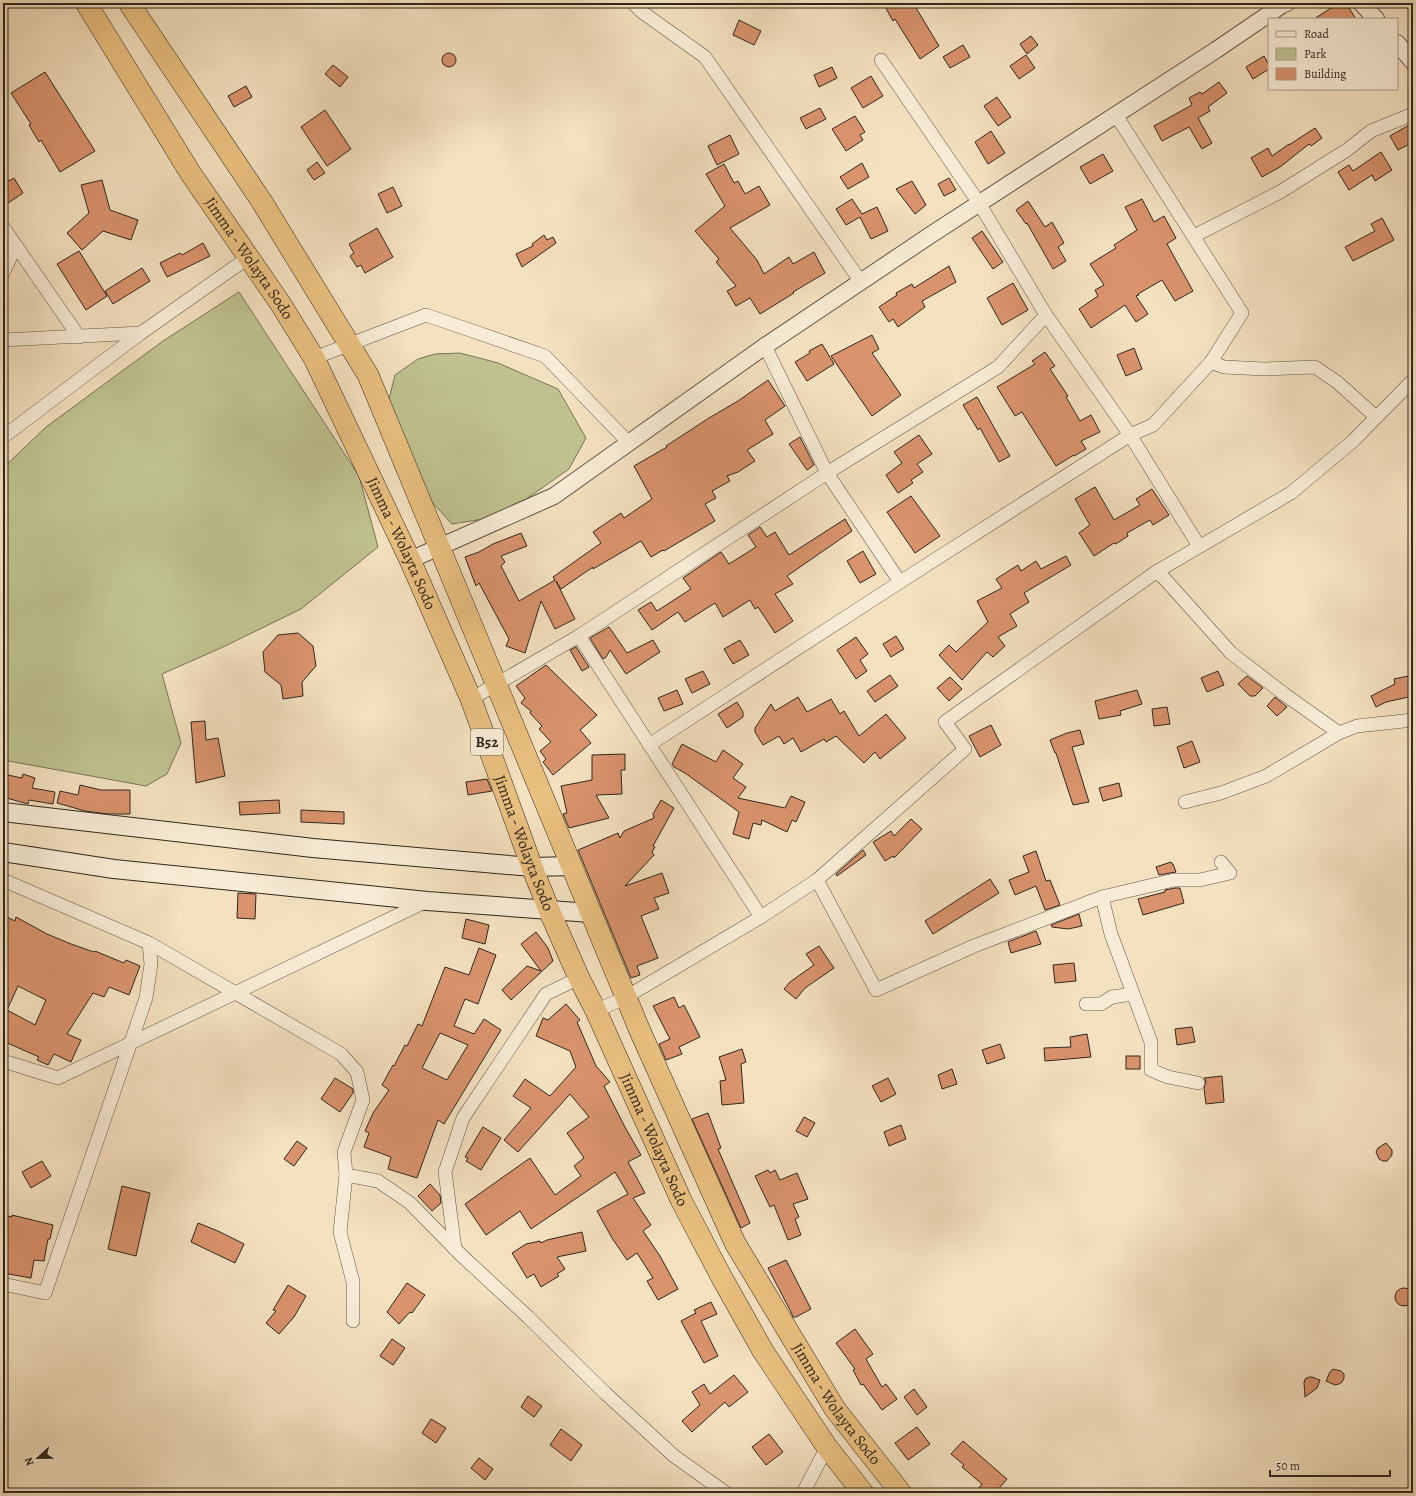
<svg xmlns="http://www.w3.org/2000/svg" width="1416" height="1496" font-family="Alegreya,serif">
<rect width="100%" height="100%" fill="#f4e1c0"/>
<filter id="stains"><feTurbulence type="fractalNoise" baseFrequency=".005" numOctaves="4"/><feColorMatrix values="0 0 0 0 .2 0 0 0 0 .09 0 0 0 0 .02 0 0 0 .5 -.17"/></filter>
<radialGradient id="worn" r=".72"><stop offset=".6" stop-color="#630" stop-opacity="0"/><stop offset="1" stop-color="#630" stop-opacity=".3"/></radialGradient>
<g fill="#bfc290" stroke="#777456">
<path d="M239 292 359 476 378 547 301 609 223 647 162 674 181 743 167 774 146 786 3 760V468L46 427 163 341Z"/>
<path d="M460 353 498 363 558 389 586 438 569 469 525 500 483 519 452 524 430 500 389 399 395 375 418 359 435 354Z"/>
</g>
<g fill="#d9936d" stroke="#2f261d" fill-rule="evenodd">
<path d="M883 3H913L939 46 920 59 895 19 893 21Z"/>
<path d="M1339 3H1346L1356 19H1314Z"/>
<path d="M739 20 761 31 754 45 733 35Z"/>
<path d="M1031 36 1038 45 1027 54 1020 44Z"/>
<path d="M963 45 970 57 950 68 943 57Z"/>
<circle cx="449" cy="60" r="7"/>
<path d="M1026 55 1035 68 1019 79 1010 66Z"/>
<path d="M1264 56 1269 65V69L1253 79 1246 67Z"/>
<path d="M333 65 348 77 340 87 325 74Z"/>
<path d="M832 67 837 78 819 87 814 75Z"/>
<path d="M45 72 95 151 60 172 41 140 39 142 29 125 31 124 11 93Z"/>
<path d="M871 76 883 96 863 108 851 88Z"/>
<path d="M1219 82 1227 93 1208 107 1210 111 1198 118 1212 143 1202 149 1189 127 1162 141 1154 126 1192 105 1189 98 1200 92 1202 94Z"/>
<path d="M246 86 252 97 234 107 228 96Z"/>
<path d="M997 97 1011 117 998 126 984 106Z"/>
<path d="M820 108 826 119 806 129 800 118Z"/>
<path d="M325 110 351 149 327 166 301 127Z"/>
<path d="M855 116 865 132 860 135 863 140 846 151 832 129Z"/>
<path d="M1409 125 1413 133V142L1398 150 1390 136Z"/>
<path d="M1315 128 1322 138 1311 146 1309 144 1280 167 1262 177 1251 158 1268 148 1272 156 1289 144V145Z"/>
<path d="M991 131 1005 153 988 164 975 142Z"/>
<path d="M730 135 739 154 717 165 708 146Z"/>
<path d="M1381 152 1392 170 1375 181 1372 175 1349 190 1338 172 1349 165 1353 171Z"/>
<path d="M1103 154 1113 171 1090 184 1080 167Z"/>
<path d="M317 162 325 173 314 180 307 170Z"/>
<path d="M862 163 869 177 848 189 840 177Z"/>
<path d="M724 164 734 183 738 181 745 194 759 186 770 205 730 228 757 260 764 274 789 257 793 264 814 252 825 273 793 292 794 293 760 314 750 298 736 306 727 291 736 286 716 262 719 259 695 231 725 206 706 174Z"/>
<path d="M14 178 23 193 8 203 3 195V184Z"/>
<path d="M949 178 956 190 944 196 938 184Z"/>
<path d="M102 180 110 210 138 220 131 240 103 231 82 250 67 233 89 213 81 185Z"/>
<path d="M912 181 926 205 915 214 896 189Z"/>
<path d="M393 187 402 206 387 213 378 194Z"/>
<path d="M852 199 862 214 877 207 888 231 871 239 860 217 846 225 836 209Z"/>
<path d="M1142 199 1154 222 1164 216 1176 238 1167 244 1193 291 1175 301 1162 280 1138 294 1139 295 1136 296 1148 314 1136 322 1125 305 1091 328 1079 309 1098 296 1095 290 1104 285 1090 264 1116 248 1114 245 1137 230 1125 207Z"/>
<path d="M1028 201 1045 227 1052 222 1064 243 1058 247 1066 261 1053 269 1027 223 1026 224 1016 210Z"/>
<path d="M1382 218 1394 240 1353 261 1345 247 1375 231 1371 224Z"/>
<path d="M377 228 393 257 365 273 361 265 357 267 350 256 354 253 349 244Z"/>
<path d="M982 231 1003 262 993 269 972 238Z"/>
<path d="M544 235 547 240 553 237 556 243 522 267 516 254 533 246 532 244Z"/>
<path d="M203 243 210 256 167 277 160 263 180 253 182 255Z"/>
<path d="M79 251 107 296 86 310 57 264Z"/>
<path d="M949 266 956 282 922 301 925 307 898 327 893 319 889 322 879 307 897 295 896 293 912 284 914 288Z"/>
<path d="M142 268 150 281 113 304 105 291Z"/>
<path d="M1013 283 1028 310 1002 325 987 298Z"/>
<path d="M872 335 879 349 872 353 901 395 872 416 831 356Z"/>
<path d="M822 344 834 364 807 381 795 362 810 353 809 351Z"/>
<path d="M1134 348 1142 369 1126 376 1117 355Z"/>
<path d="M1045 352 1055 366 1050 369 1068 396 1066 397 1080 421 1091 415 1100 432 1081 441 1086 449 1074 456V455L1056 466 1022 412 1015 416 997 387 1035 364 1032 361Z"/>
<path d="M768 380 785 406 765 420 773 434 747 450 755 461 738 472 727 476 730 481 712 491 716 498 705 504 715 521 664 551 663 550 651 557 641 541 593 569V567L561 589 556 581 575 619 555 629 541 601 525 653 506 646 509 639 479 583 476 586 465 557 479 552 493 544 521 533 527 546 501 556 505 562 501 566 519 601 555 580 553 577 601 543 593 532 621 513 624 518 652 499 634 466 667 447 666 446 709 418 738 401Z"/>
<path d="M977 397 1010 456 999 462 980 428 978 430 963 405Z"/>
<path d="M919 435 932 454 917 464 923 472 911 480 913 483 898 493 886 475 902 463 894 452Z"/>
<path d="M800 437 814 465 807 470 789 444Z"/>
<path d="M1095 487 1114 520 1140 505 1136 499 1152 489 1169 515 1153 525 1150 520 1127 533 1128 536 1116 544 1114 543 1094 556 1079 533 1090 525 1075 499Z"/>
<path d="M911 496 940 536 915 553 887 512Z"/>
<path d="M845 519 852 531 787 576 793 584 775 594 793 621 775 633 758 607 755 609 750 600 723 617 715 603 685 622 678 612 652 630 638 610 651 602 657 611 691 589 683 578 721 552 729 564 756 547 748 535 760 527 767 537 775 532 789 555Z"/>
<path d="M863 551 876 574 860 583 847 561Z"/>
<path d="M1066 556 1071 565 1024 593 1029 602 1010 614 1017 626 998 637 1005 646 993 657 987 652 962 680 939 655 949 645 956 652 988 622 977 601 1002 588 996 579 1018 565 1021 571 1036 561 1041 569Z"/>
<path d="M609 627 627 653 653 640 660 652 626 674 610 650 606 657 603 659 590 638Z"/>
<path d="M298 633 313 646 316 666 302 682 303 696 283 699 281 685 265 672 263 652 278 635Z"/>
<path d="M896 636 904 649 891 657 883 644Z"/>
<path d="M856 637 868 654 860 660 867 671 856 679 837 650Z"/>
<path d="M740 640 749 655 733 664 724 649Z"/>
<path d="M576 647 589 667 582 671 570 650Z"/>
<path d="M546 665 597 715 580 730 591 743 553 775 543 762 546 759 540 751 551 742 539 729 542 726 530 713 531 711 521 703 525 698 516 686Z"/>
<path d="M703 671 710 684 692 693 685 679Z"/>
<path d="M1218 671 1224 685 1207 692 1201 678Z"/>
<path d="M890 675 898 686 875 702 867 691Z"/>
<path d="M1413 675V696L1386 702 1376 707 1371 696 1395 684 1394 679Z"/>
<path d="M1247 676 1263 688 1255 696H1250L1238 684Z"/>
<path d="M950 677 962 689 949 701 937 688Z"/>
<path d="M677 690 683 704 664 711 658 698Z"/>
<path d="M1137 690 1142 704 1120 711 1121 715 1099 719 1095 701Z"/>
<path d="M798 697 807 712 831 699 840 714 844 711 859 736 886 714 906 738 880 759 875 752 864 763 836 736 826 742 824 739 801 752 793 738 784 744 779 736 763 745 755 732V728L771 704 775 711Z"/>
<path d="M1275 697 1287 707 1277 716 1267 706Z"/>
<path d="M737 702 743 712V717L727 728 718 714Z"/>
<path d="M1167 707 1170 724 1154 726 1152 709Z"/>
<path d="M205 721 206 740 218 738 225 776 196 783 191 722Z"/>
<path d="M991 725 1001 745 980 757 969 736Z"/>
<path d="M1080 730 1084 744 1072 747 1089 802 1073 805 1056 753H1055L1050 740 1067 733Z"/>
<path d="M1192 741 1200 762 1184 768 1177 747Z"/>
<path d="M682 744 716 762 723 750 743 764 733 778 746 787 738 798 785 808 791 796 805 802 796 822 792 820 787 832 762 820 761 825 753 823 749 839 733 834 739 812 685 773 674 767 672 764Z"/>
<path d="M625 754V770H621L622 794 596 795 609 818 569 828 563 814 567 813 561 786 592 780V755Z"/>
<path d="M3 774 22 778 23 774 35 778 32 788 55 792 53 804 29 800 28 804 3 797Z"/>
<path d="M487 779 492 791 468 795 466 782Z"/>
<path d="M1119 783 1122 796 1103 801 1099 788Z"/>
<path d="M80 785 101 790H130V814H108L85 811 57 803 60 791 78 795Z"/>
<path d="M279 800 280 813 240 815 239 802Z"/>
<path d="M661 800 674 808 653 846 655 847 652 852 654 855 625 886 662 873 669 893 654 898 659 909 641 916 658 958 637 966 640 975 631 978 578 850 618 833 620 838 624 831 654 818 653 814Z"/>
<path d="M301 810 344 812V824L301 822Z"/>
<path d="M911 819 922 829 894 858 893 856 885 861 873 842 891 831 894 836Z"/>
<path d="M863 850 866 855 837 876 836 874Z"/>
<path d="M1036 851 1046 881 1050 880 1060 905 1045 910 1036 886 1015 895 1009 880 1029 872 1023 856Z"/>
<path d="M1171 862 1172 864H1173L1176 872 1159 875 1156 867Z"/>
<path d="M990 879 999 893 933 934 925 921Z"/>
<path d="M1175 888H1180L1184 903 1143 915 1138 899 1165 892V890Z"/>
<path d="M238 893 256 894 255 919 237 918Z"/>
<path d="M1079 914 1082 926 1068 929 1052 927 1051 925Z"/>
<path d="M3 915 15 921 16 917 47 934 71 944 94 952 95 951 124 963 126 960 140 966 129 995 109 987 104 997 93 993 67 1034 81 1040 71 1062 54 1054 48 1065 37 1060 39 1057 3 1041ZM18 986 46 1000 35 1025 7 1010Z"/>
<path d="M466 919 489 925 485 944 462 938Z"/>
<path d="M1036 931 1041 944 1011 953 1008 942Z"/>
<path d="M536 932 548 948 553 961 511 1000 502 990 527 966 541 971 521 944Z"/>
<path d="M819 946 834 968 805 988 796 999 784 989 790 982 814 965 806 954Z"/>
<path d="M479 948 496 955 478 1004 465 999 454 1026 474 1034 484 1019 501 1030 444 1124 438 1120 417 1178 388 1169 391 1157 364 1147 369 1133 365 1131 373 1113 389 1090 382 1085 393 1065 394 1066 405 1045 407 1046 418 1024 422 1026 445 967 469 975ZM440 1033 468 1045 447 1080 422 1068Z"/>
<path d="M1074 963 1076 981 1055 983 1053 965Z"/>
<path d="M674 997 679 1008 684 1005 700 1037 679 1047 682 1054 666 1060 659 1044 670 1039 653 1006Z"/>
<path d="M566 1004 580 1020 577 1022 596 1066 610 1082 604 1086 626 1129 641 1155 628 1162 645 1193 633 1198 651 1225 643 1231 660 1256 678 1289 658 1300 647 1281 653 1278 637 1253 627 1260 612 1238 597 1211 628 1194 615 1172 531 1229 520 1211 486 1235 465 1204 530 1158 555 1195 581 1176 574 1166 584 1158 567 1133 589 1117 570 1094 518 1152 504 1140 531 1108 513 1096 525 1079 550 1096 576 1067 570 1051 536 1036 543 1018 548 1020Z"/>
<path d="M1192 1027 1195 1042 1177 1045 1175 1029Z"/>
<path d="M1087 1034 1091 1057 1045 1061 1044 1048 1071 1047 1070 1037Z"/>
<path d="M1000 1044 1005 1058 987 1064 982 1050Z"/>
<path d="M742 1049 746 1062 741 1064 744 1103 722 1105 720 1081 726 1080 719 1057Z"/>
<rect x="1126" y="1056" width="14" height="13"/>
<path d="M952 1069 957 1084 942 1089 938 1075Z"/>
<path d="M1222 1076 1224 1102 1206 1104 1204 1088 1206 1081 1204 1078Z"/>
<path d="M335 1078 353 1089V1093L340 1112 321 1099Z"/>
<path d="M888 1078 896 1094 881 1102 872 1086Z"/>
<path d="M708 1113 721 1148 718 1149 750 1223 741 1228 692 1119Z"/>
<path d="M804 1117 815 1123 807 1137 796 1131Z"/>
<path d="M901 1125 906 1139 889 1146 884 1132Z"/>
<path d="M483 1127 501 1138 481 1170 466 1161 468 1158 465 1157Z"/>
<path d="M297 1141 307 1148 294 1166 284 1159Z"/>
<path d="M1386 1143 1392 1150V1155L1387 1161H1383L1379 1159 1376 1152 1378 1148Z"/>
<path d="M42 1161 51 1176 31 1188 22 1172Z"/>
<path d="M768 1170 770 1173 775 1170 780 1180 797 1173 808 1199 793 1204 799 1217 795 1219 801 1235 788 1240 774 1205 770 1207 755 1176Z"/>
<path d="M430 1184 440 1195 441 1203 432 1211 418 1196Z"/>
<path d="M122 1186 150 1193 136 1256 108 1249Z"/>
<path d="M3 1215 12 1217V1215L53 1225 50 1239H48L44 1261 34 1260 31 1278 3 1273Z"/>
<path d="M198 1223 218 1231 244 1244 235 1263 191 1242Z"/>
<path d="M582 1232 586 1251 557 1257 565 1269 557 1274 559 1276 541 1287 534 1274 527 1278 512 1253 526 1244 540 1241 541 1243 547 1240Z"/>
<path d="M786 1260 811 1309 796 1317H793L791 1312 768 1268Z"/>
<path d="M407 1283 425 1295 412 1313 410 1312 399 1324 387 1312Z"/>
<path d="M288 1285 306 1296 294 1317 279 1334 266 1323 276 1311 273 1310Z"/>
<circle cx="1404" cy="1297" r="9"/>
<path d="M711 1302 717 1314 701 1321 718 1356 704 1363 681 1321 696 1313 694 1310Z"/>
<path d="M855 1329 873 1354 866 1359 882 1387 886 1384 897 1399 882 1410 863 1384 861 1385 853 1370 855 1369 836 1343Z"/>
<path d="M392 1339 405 1348 393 1365 380 1356Z"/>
<path d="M1333 1369 1341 1371 1344 1374V1378L1342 1382 1339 1384 1335 1385 1326 1381 1330 1372Z"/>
<path d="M734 1375 748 1392 729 1407 725 1402 692 1432 682 1421 700 1405 692 1392 704 1384 710 1394Z"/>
<path d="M1309 1377H1312L1320 1380 1317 1388 1305 1397 1304 1383 1305 1379Z"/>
<path d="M914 1389 927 1407 917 1415 904 1397Z"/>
<path d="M528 1396 542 1406 534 1417 521 1407Z"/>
<path d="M431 1419 446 1428 436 1443 422 1433Z"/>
<path d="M917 1427 930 1444 908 1460 895 1443Z"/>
<path d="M561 1429 582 1445 571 1461 550 1445Z"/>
<path d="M769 1434 783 1452 766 1465 752 1447Z"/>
<path d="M963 1441 1007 1479 995 1493H975L982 1484 962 1467 964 1465 951 1454Z"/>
<path d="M479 1458 493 1469 485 1480 471 1468Z"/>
</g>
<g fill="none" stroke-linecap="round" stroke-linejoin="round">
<defs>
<g id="minor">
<path d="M633 3 642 12 705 57 861 282"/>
<path d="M881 60 979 203 1046 315 1130 435 1199 546"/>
<path d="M1116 115 1242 313 1209 365"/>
<path d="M3 227 79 337"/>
<path d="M1194 236 1280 192 1347 150 1371 131 1413 114"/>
<path d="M3 273 16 246"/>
<path d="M3 340 141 333"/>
<path d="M765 346 827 473 900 582"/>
<path d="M314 358 426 315 545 356 629 443"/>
<path d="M3 437 141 333 249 257"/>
<path d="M1156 572 1163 577 1231 653 1284 694 1339 733 1357 726 1413 720"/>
<path d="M579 636 761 917"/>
<path d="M471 699 579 636 827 473 998 367 1046 315"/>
<path d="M649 745 900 582 1130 435 1153 425 1211 362 1224 367 1264 369 1315 367 1337 382 1376 417"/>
<path d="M1185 802 1221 793 1266 776 1339 733"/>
<path d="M3 880 149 943 341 1054 357 1072 363 1100 344 1152 346 1175 340 1232 353 1282V1321"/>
<path d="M817 880 876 990 974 946 1102 897 1174 880H1200L1230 873 1221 862"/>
<path d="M1102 897 1111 934 1151 1042V1070L1168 1077 1198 1083"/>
<path d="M1086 1004H1101L1112 997 1133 994"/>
<path d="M596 1011 626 997 761 917 817 880 965 749 945 722 1156 572 1291 493 1353 441 1413 380"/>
<path d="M3 1061 58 1078 427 901"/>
<path d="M346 1175 378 1181 410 1203 461 1255 528 1317 605 1393 674 1456 726 1493"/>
<path d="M455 1249 445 1172 463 1118 546 994 579 978"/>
<path d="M3 1284 45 1293 146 998 151 964 149 943"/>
<path d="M803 1493 827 1447"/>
</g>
<g id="tertiary">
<path d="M1361 3 1376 19"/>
<path d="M1397 43 1413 62"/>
<path d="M410 560 554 496 765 346 932 234 1216 50 1282 5 1287 3"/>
</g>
<g id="secondary">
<path d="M3 812 313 848 532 867 572 866"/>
<path d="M3 852 114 869 427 901 591 913"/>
</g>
<g id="trunk">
<path id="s1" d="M86 3 191 174 280 303 314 358 410 560 471 699 532 867 549 910 579 978 596 1011 681 1200 722 1278 763 1351 827 1447 863 1493"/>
<path id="s2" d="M129 3 262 202 368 375 640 1031 735 1243 835 1409 901 1493"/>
</g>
</defs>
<use href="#minor" stroke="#605546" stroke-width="14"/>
<use href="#tertiary" stroke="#605546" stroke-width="18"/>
<use href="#secondary" stroke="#2f261d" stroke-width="20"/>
<use href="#trunk" stroke="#2f261d" stroke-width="22"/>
<use href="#minor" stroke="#f8ecd6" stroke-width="13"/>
<use href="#tertiary" stroke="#f8ecd6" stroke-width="16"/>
<use href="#secondary" stroke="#f8ecd6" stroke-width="18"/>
<use href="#trunk" stroke="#eac080" stroke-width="21"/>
</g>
<g text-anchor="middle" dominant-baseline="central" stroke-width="3.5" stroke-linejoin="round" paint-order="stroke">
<rect fill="#f8ecd6" stroke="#6b6154" stroke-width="1" x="471" y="729" width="32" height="26" rx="3"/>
<g font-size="15" font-weight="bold" fill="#2f261d">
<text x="487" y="742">B52</text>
</g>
<g font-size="16" fill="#2f261d" stroke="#f8ecd6">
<text stroke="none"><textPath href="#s1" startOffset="303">Jimma - Wolayta Sodo</textPath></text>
<text stroke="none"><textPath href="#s1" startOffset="627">Jimma - Wolayta Sodo</textPath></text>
<text stroke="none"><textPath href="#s1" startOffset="951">Jimma - Wolayta Sodo</textPath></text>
<text stroke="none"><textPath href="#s1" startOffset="1275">Jimma - Wolayta Sodo</textPath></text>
<text stroke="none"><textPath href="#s2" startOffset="1575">Jimma - Wolayta Sodo</textPath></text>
</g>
</g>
<rect width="1416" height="1496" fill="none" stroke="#f4e1c0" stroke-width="16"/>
<rect x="4" y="4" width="1408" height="1488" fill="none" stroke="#2f261d" stroke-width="2"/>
<rect x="8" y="8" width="1400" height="1480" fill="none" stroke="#2f261d"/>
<rect x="1268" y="18" width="130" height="72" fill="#f8ecd6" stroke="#a89d8c"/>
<rect x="1276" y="31" width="20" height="6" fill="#f8ecd6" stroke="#a89d8c"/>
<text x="1304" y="38" font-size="12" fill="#2f261d">Road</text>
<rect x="1276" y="48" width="20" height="12" fill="#bfc290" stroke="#a89d8c"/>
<text x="1304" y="58" font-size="12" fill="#2f261d">Park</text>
<rect x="1276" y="68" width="20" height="12" fill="#d9936d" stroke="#a89d8c"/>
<text x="1304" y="78" font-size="12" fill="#2f261d">Building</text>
<g transform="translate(38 1458) rotate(248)" stroke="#f8ecd6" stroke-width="3" paint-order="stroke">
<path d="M0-3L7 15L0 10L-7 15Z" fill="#2f261d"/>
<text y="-6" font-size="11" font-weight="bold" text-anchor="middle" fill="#2f261d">N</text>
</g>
<path d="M1270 1470v6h120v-6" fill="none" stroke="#2f261d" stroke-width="2"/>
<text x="1276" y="1470" font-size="12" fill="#2f261d" stroke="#f8ecd6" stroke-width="3" paint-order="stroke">50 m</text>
<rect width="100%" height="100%" filter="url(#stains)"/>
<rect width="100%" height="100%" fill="url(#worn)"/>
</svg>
